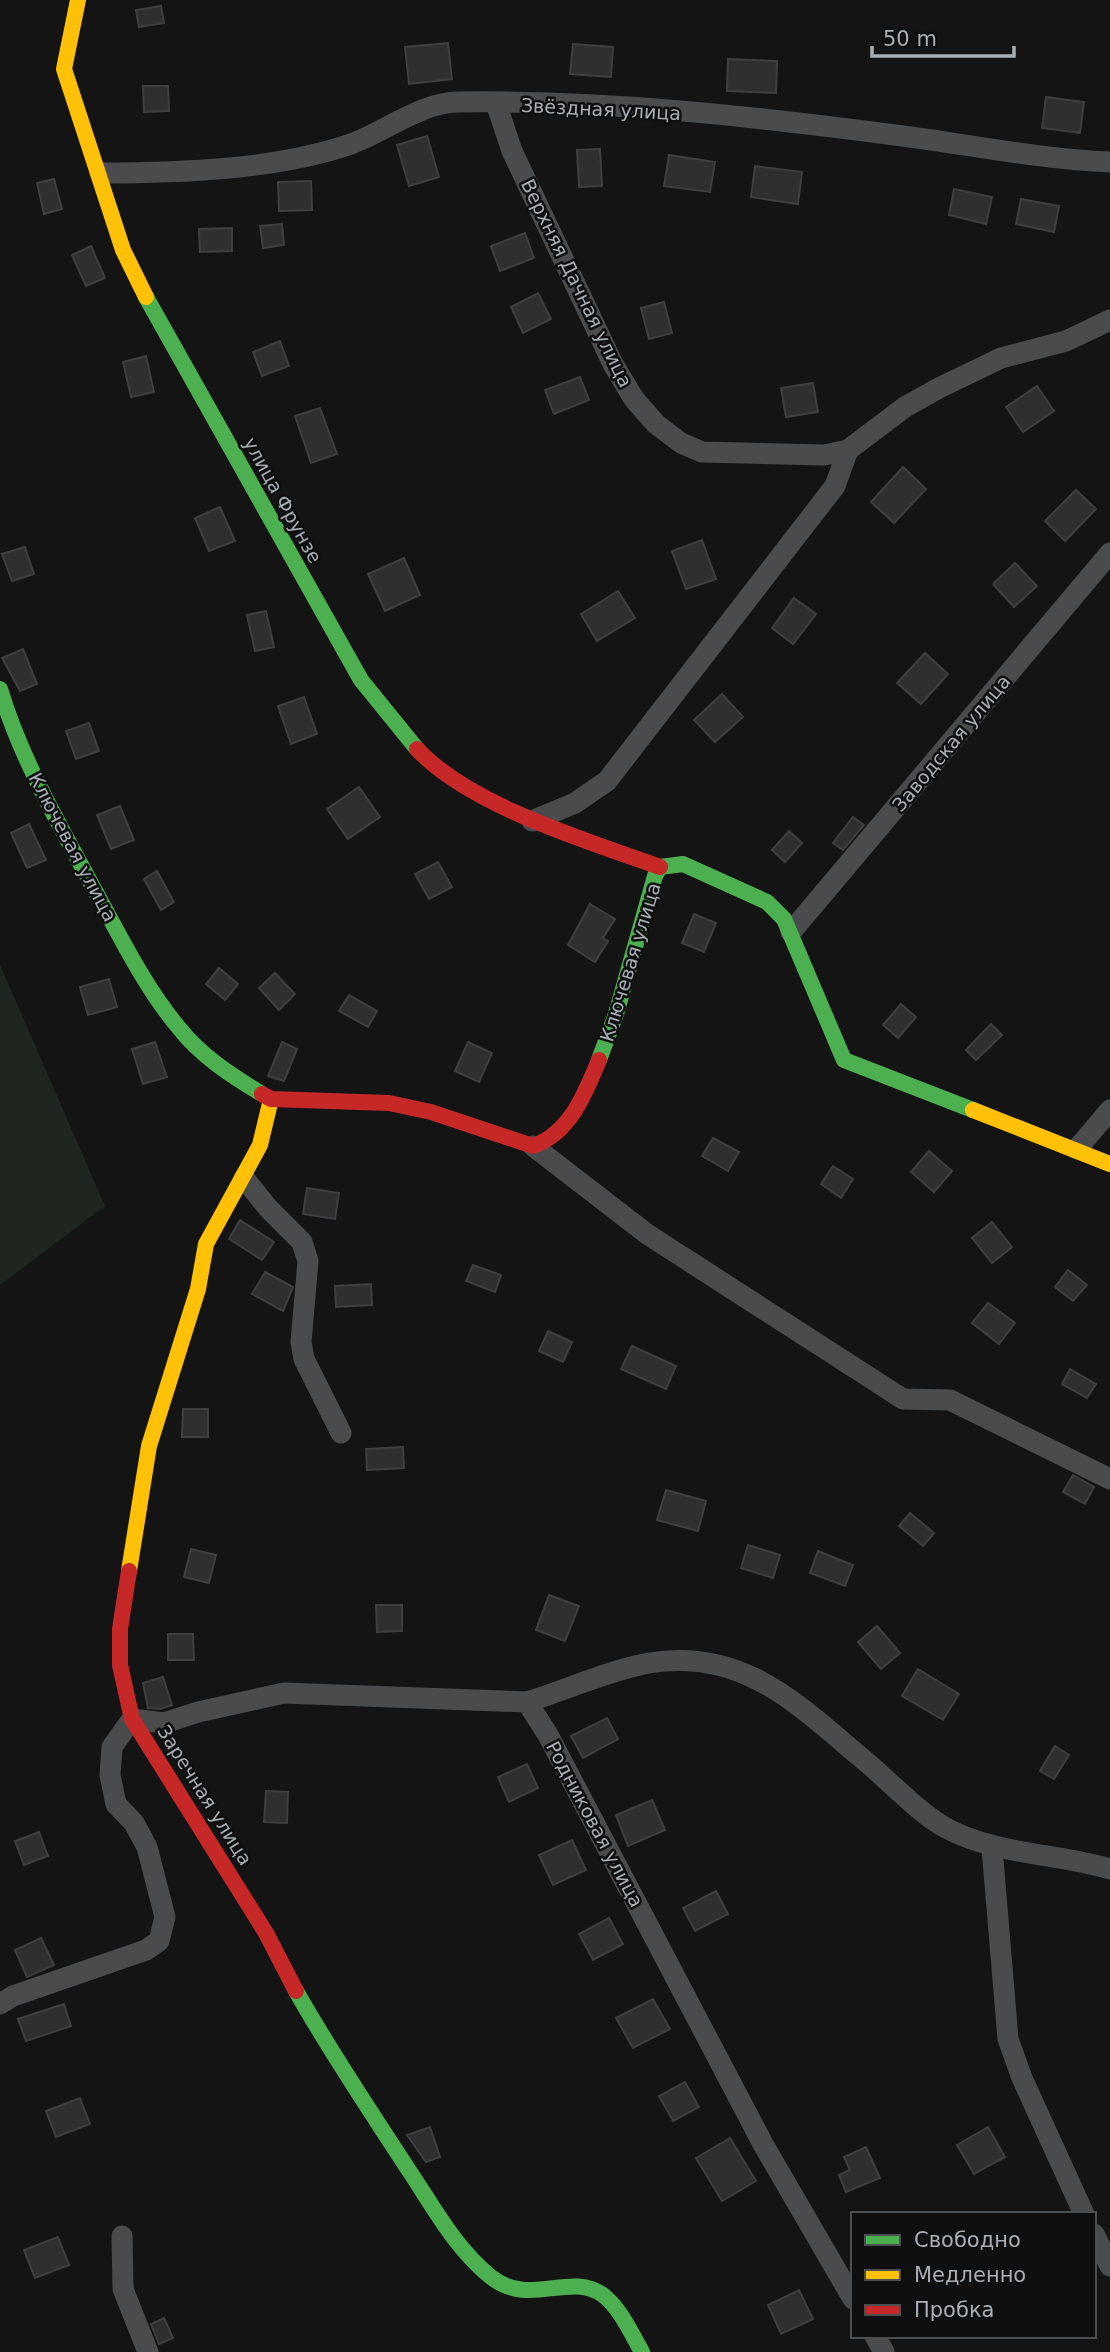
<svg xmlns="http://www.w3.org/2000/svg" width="1110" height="2352" font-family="'DejaVu Sans',sans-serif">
<rect width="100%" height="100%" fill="#141415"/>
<path fill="#1f251f" d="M0 965 105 1206 0 1285Z"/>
<g fill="#2f2f30" stroke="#3d3f41" stroke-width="2">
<path d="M161 6 164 23 139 27 136 10Z"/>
<path d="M448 43 452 79 409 84 405 47Z"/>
<path d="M573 44 613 47 611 77 570 74Z"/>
<path d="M728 59 777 61 776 93 727 91Z"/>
<path d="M143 86H168L169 111 144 112Z"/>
<path d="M1046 97 1084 102 1080 133 1042 128Z"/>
<path d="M427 136 439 177 409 186 397 145Z"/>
<path d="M600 149 602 186 579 187 577 150Z"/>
<path d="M669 155 715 162 710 192 664 186Z"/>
<path d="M755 166 802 172 798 204 751 197Z"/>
<path d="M54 179 62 209 44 214 37 183Z"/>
<path d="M311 181 312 210 279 211 278 182Z"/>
<path d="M954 189 992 197 986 224 949 215Z"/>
<path d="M1021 199 1059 206 1054 232 1016 224Z"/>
<path d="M282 224 284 245 263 248 260 226Z"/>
<path d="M232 228V251L200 252 199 229Z"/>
<path d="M525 233 534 258 500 271 491 246Z"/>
<path d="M91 246 105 278 86 286 72 255Z"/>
<path d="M538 293 551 319 523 333 511 307Z"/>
<path d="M664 302 672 333 649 339 641 308Z"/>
<path d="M280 341 289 366 262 376 253 352Z"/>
<path d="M146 356 154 392 131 397 123 362Z"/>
<path d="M580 377 589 400 554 414 545 390Z"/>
<path d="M813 383 818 412 786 417 781 388Z"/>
<path d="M1037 386 1054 411 1023 432 1006 407Z"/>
<path d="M320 408 337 454 311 463 295 416Z"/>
<path d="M903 467 926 489 894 523 871 502Z"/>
<path d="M1076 490 1096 509 1065 541 1045 521Z"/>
<path d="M220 507 235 541 209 551 195 518Z"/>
<path d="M702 540 716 579 686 589 672 551Z"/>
<path d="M25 547 34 574 12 581 2 554Z"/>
<path d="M404 558 420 595 385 611 368 574Z"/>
<path d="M1015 563 1037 586 1014 607 993 584Z"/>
<path d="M618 591 635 618 597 641 581 614Z"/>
<path d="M794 598 816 614 793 644 772 628Z"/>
<path d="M266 611 274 647 255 651 247 615Z"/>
<path d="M23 649 37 684 20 691 2 658Z"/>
<path d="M925 653 948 674 921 704 897 683Z"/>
<path d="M722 694 743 717 715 742 694 720Z"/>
<path d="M304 697 317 734 291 744 278 706Z"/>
<path d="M89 723 99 751 76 759 66 731Z"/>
<path d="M359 787 380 817 348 839 327 809Z"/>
<path d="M120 806 134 840 111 849 97 815Z"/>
<path d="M853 817 864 825 843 850 833 843Z"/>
<path d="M29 824 46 860 27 868 11 833Z"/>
<path d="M789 831 802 843 785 862 772 850Z"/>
<path d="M438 862 452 887 429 899 415 874Z"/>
<path d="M157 871 174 902 161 910 144 879Z"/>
<path d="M590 904 615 919 603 938 608 941 595 962 568 945Z"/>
<path d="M694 914 716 923 704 952 682 943Z"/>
<path d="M219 968 238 984 225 1000 206 984Z"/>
<path d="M275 973 295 994 279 1010 259 988Z"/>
<path d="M109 979 117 1007 88 1015 80 987Z"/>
<path d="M349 995 377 1011 368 1027 339 1011Z"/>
<path d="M901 1004 916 1017 898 1038 883 1025Z"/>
<path d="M991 1024 1002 1035 976 1060 966 1050Z"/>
<path d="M155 1042 167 1077 143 1084 132 1049Z"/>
<path d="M282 1042 297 1049 284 1081 268 1076Z"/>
<path d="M468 1042 492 1053 479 1082 455 1071Z"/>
<path d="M713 1138 739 1152 728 1171 702 1156Z"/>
<path d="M929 1151 952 1171 934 1192 911 1172Z"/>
<path d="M833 1166 853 1179 841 1198 821 1184Z"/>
<path d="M307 1188 339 1193 335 1219 303 1214Z"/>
<path d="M240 1220 274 1242 262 1260 229 1239Z"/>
<path d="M992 1222 1012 1247 992 1263 972 1238Z"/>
<path d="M473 1265 501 1275 495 1292 466 1281Z"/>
<path d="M1068 1270 1087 1285 1073 1301 1055 1287Z"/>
<path d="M265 1272 293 1287 283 1311 252 1294Z"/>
<path d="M371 1284 372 1305 336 1307 335 1286Z"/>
<path d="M988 1303 1015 1323 999 1344 972 1323Z"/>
<path d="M548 1331 572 1342 563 1362 539 1351Z"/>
<path d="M632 1346 676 1366 666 1389 621 1369Z"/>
<path d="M1070 1369 1096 1384 1087 1398 1062 1384Z"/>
<path d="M183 1409H208V1437H182Z"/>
<path d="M403 1447 404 1468 367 1470 366 1449Z"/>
<path d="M1073 1475 1094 1487 1085 1504 1063 1492Z"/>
<path d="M666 1490 706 1501 698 1531 657 1520Z"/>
<path d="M910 1513 934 1533 923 1546 899 1526Z"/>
<path d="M748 1545 780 1555 773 1578 741 1568Z"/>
<path d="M191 1549 216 1555 209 1583 184 1577Z"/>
<path d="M818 1551 853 1565 845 1586 810 1573Z"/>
<path d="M549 1595 579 1606 565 1641 536 1630Z"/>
<path d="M376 1605H402V1631L377 1632Z"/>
<path d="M877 1626 900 1653 881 1669 858 1642Z"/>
<path d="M168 1634H193L194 1660H168Z"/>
<path d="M918 1669 959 1694 943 1720 902 1696Z"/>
<path d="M163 1677 172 1705 160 1709 148 1708 143 1683Z"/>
<path d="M607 1718 618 1739 583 1758 571 1736Z"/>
<path d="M1055 1746 1069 1755 1054 1779 1040 1771Z"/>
<path d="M527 1764 538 1788 509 1802 498 1777Z"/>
<path d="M266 1791 288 1792 287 1823 264 1822Z"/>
<path d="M652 1800 665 1830 628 1846 616 1815Z"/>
<path d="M39 1832 48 1856 24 1865 15 1841Z"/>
<path d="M572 1840 586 1870 553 1885 539 1855Z"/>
<path d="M716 1891 728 1914 695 1931 683 1908Z"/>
<path d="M609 1918 623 1944 593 1960 579 1934Z"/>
<path d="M41 1938 54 1965 27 1977 15 1950Z"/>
<path d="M653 1999 670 2029 633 2048 616 2018Z"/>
<path d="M64 2004 71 2026 26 2041 18 2019Z"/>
<path d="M685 2082 699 2107 673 2121 659 2096Z"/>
<path d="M80 2098 90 2124 56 2137 46 2111Z"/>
<path d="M430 2127 440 2157 426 2162 407 2135Z"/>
<path d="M988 2127 1005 2157 974 2174 957 2145Z"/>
<path d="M730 2138 756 2181 722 2201 696 2158Z"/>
<path d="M866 2147 880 2178 846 2192 839 2175 850 2170 844 2157Z"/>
<path d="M58 2237 69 2265 35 2278 24 2250Z"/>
<path d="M799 2290 813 2319 781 2334 768 2305Z"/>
<path d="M164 2318 173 2338 159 2344 151 2324Z"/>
</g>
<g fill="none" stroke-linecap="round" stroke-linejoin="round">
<g stroke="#494b4d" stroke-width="21">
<path d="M496 103 512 151 613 364 634 399 656 424 681 443 702 452 824 455 848 450 905 407 939 388 1001 358 1066 341 1110 320"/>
<path d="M100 173C179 173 275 170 351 144 384 132 422 102 458 102 604 100 751 116 895 135 966 144 1039 159 1110 162"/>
<path d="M532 821 575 803 607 781 835 486 848 450"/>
<path d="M791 932 1110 553"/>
<path d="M533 1146 647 1234 903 1399 950 1400 1110 1479"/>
<path d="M1077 1149 1110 1110"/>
<path d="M244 1178 268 1208 302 1242 308 1261 301 1342 304 1359 341 1433"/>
<path d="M527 1702C563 1691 613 1669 649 1663 743 1647 798 1705 864 1760 886 1778 921 1815 946 1828 997 1855 1055 1853 1110 1869"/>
<path d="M992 1848 1008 2039 1022 2078 1084 2214"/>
<path d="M0 2004 13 1996 146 1950 159 1941 165 1917 147 1847 134 1823 116 1804 110 1775 112 1747 132 1719 164 1723 198 1712 284 1693 527 1702 548 1735 763 2144 853 2299"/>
<path d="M1094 2234 1110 2266"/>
<path d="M122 2236 123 2289 148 2352"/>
<path d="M875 2336 884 2352"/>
</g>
<g stroke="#4caf50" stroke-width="16">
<path d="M146 297 361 680 417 749"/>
<path d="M0 689C21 759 58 822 93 887 119 934 144 986 179 1028 201 1056 232 1076 262 1094"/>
<path d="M599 1060 616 1014 655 876 660 867 683 864 767 902 784 919 844 1060 973 1110"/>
<path d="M296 1991C331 2053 371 2112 410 2172 434 2208 456 2249 491 2277 530 2308 570 2271 603 2295 621 2309 631 2333 642 2352"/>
</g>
<g stroke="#ffc107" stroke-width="16">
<path d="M78 0 64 69 123 250 146 297"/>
<path d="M973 1110 1110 1164"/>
<path d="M129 1571 149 1446 198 1289 206 1244 260 1145 271 1099"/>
</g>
<g stroke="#c62828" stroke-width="16">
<path d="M417 749C470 806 588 841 660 867"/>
<path d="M262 1094 271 1099 389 1103 431 1112 533 1146C570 1133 585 1094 599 1060"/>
<path d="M129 1571 120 1629V1665L132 1719 266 1933 296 1991"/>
</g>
</g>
<g text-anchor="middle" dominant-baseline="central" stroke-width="5" stroke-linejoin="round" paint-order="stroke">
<g font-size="19" fill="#a7aeb4" stroke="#0f0f10">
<text transform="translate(601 109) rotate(3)">Звёздная улица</text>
<text transform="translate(577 283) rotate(64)">Верхняя Дачная улица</text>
<text transform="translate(283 500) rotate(61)">улица Фрунзе</text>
<text transform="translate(951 743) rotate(-50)">Заводская улица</text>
<text transform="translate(73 847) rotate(62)">Ключевая улица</text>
<text transform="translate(630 962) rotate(-73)">Ключевая улица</text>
<text transform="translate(205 1795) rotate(58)">Заречная улица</text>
<text transform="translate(595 1824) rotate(62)">Родниковая улица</text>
</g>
</g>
<rect x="851" y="2212" width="245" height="126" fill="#0f0f10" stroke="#4c4f52" stroke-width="2"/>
<rect x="865" y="2235" width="35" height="10" fill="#4caf50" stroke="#4c4f52" stroke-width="2"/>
<text x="914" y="2247" font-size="21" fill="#a7aeb4">Свободно</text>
<rect x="865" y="2270" width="35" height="10" fill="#ffc107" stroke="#4c4f52" stroke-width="2"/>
<text x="914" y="2282" font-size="21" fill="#a7aeb4">Медленно</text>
<rect x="865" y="2305" width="35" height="10" fill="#c62828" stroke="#4c4f52" stroke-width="2"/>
<text x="914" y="2317" font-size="21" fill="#a7aeb4">Пробка</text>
<path d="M872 46v10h142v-10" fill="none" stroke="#a7aeb4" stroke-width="3.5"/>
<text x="883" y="46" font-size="21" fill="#a7aeb4" stroke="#0f0f10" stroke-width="5" paint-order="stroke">50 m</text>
</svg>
